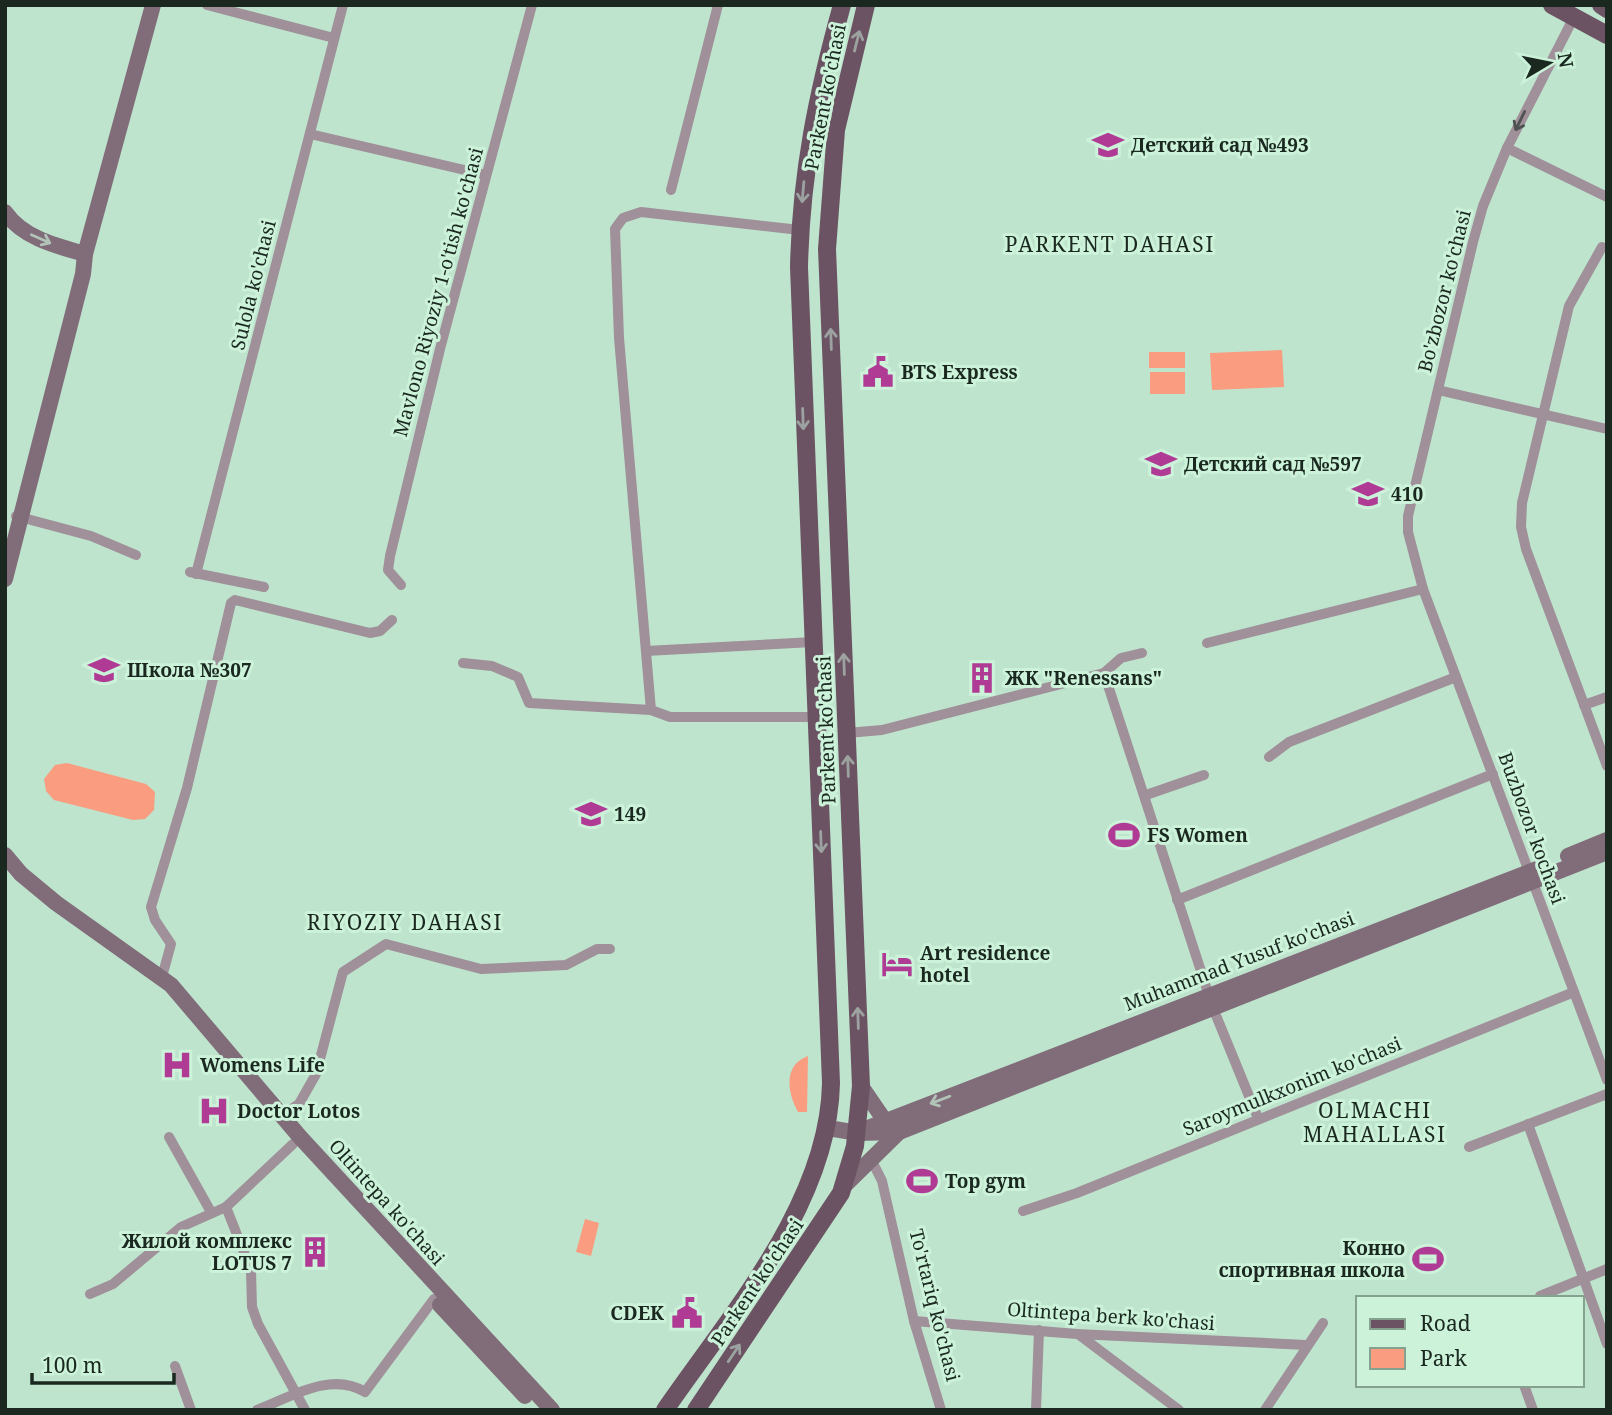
<svg xmlns="http://www.w3.org/2000/svg" width="1612" height="1415" font-family="'Noto Serif',serif">
<rect width="100%" height="100%" fill="#bfe4cd"/>
<g fill="#f99c7f">
<path d="M1282 350 1284 387 1212 390 1210 353Z"/>
<rect x="1149" y="352" width="36" height="16"/>
<rect x="1150" y="372" width="35" height="22"/>
<path d="M67 763 146 784 155 792 154 810 145 819 133 820 54 800 46 791 44 779 55 765Z"/>
<path d="M808 1056 807 1112H798C787 1092 783 1065 808 1056Z"/>
<path d="M585 1219 599 1223 591 1256 576 1252Z"/>
</g>
<g fill="none" stroke-linecap="round" stroke-linejoin="round">
<g stroke="#9f9099" stroke-width="10">
<path d="M207 5 334 38"/>
<path d="M1574 17 1507 148 1483 206 1473 242 1408 516V532L1423 589 1607 1080"/>
<path d="M310 134 486 175"/>
<path d="M1507 148 1607 197"/>
<path d="M671 190 718 5"/>
<path d="M1602 247 1569 306 1522 503 1521 527 1526 549 1607 766"/>
<path d="M1438 390 1607 429"/>
<path d="M16 516 91 536 136 555"/>
<path d="M190 572 264 587"/>
<path d="M196 574 343 5"/>
<path d="M401 585 388 570 390 556 440 349 532 5"/>
<path d="M1207 643 1423 589"/>
<path d="M646 651 813 642"/>
<path d="M463 663 492 666 518 677 529 703 651 710 670 717H816"/>
<path d="M1104 673 1213 1008 1258 1118"/>
<path d="M1584 705 1607 697"/>
<path d="M651 710 619 338 615 229 623 218 641 212 800 230"/>
<path d="M847 733 882 730 1104 673 1121 658 1142 653"/>
<path d="M1269 757 1289 742 1456 677"/>
<path d="M1146 795 1204 775"/>
<path d="M1177 900 1493 774"/>
<path d="M162 977 171 944 155 920 151 907 187 788 231 603 235 600 370 633 380 631 392 620"/>
<path d="M281 1116 299 1104 316 1074 343 972 386 944 481 969 566 965 597 949H610"/>
<path d="M1528 1124 1607 1344"/>
<path d="M169 1137 211 1212"/>
<path d="M1469 1147 1607 1094"/>
<path d="M872 1161 882 1181 914 1321 941 1410"/>
<path d="M226 1207 251 1270 252 1307 258 1324 305 1410"/>
<path d="M1023 1211 1077 1193 1574 992"/>
<path d="M90 1294 113 1284 181 1227 226 1207 293 1144"/>
<path d="M1540 1296 1607 1269"/>
<path d="M914 1321 1077 1334 1306 1345"/>
<path d="M1078 1334 1179 1410"/>
<path d="M175 1366 191 1410"/>
<path d="M1524 1385 1533 1410"/>
<path d="M257 1410C291 1397 331 1371 365 1392L434 1299"/>
<path d="M1036 1410 1039 1330"/>
<path d="M1265 1410 1323 1323"/>
</g>
<g stroke="#816c7a" stroke-width="16">
<path d="M5 212C23 238 56 246 85 254"/>
<path d="M5 579 83 274 85 254 153 5"/>
<path d="M5 855 21 874 56 903 171 985 300 1137 552 1410"/>
<path d="M1568 856 1607 840"/>
<path d="M861 1086 885 1121"/>
<path d="M828 1128 858 1133 899 1132 1607 852"/>
<path d="M863 1130 1537 869"/>
<path d="M844 1186 899 1132"/>
<path d="M440 1305 525 1396"/>
</g>
<g stroke="#6c5364" stroke-width="18">
<path d="M1552 5 1607 35"/>
<path d="M1601 5 1607 9"/>
<path d="M665 1410C731 1314 829 1203 831 1083L799 267C801 174 817 95 842 5"/>
<path d="M696 1410 841 1193 855 1146 861 1086 827 249 836 130 866 5"/>
</g>
</g>
<defs><path id="oneway-shaft" d="M-6 0H5M1.5-3L5.5 0L1.5 3" fill="none" stroke-width="1.6" stroke-linecap="round" stroke-linejoin="round" transform="scale(1.75)"/></defs>
<g stroke="#9ca29f">
<use href="#oneway-shaft" transform="translate(857 41) rotate(-76)"/>
<use href="#oneway-shaft" transform="translate(803 192) rotate(95)"/>
<use href="#oneway-shaft" transform="translate(831 339) rotate(-92)"/>
<use href="#oneway-shaft" transform="translate(803 419) rotate(88)"/>
<use href="#oneway-shaft" transform="translate(844 664) rotate(-92)"/>
<use href="#oneway-shaft" transform="translate(848 766) rotate(-92)"/>
<use href="#oneway-shaft" transform="translate(821 842) rotate(88)"/>
<use href="#oneway-shaft" transform="translate(858 1018) rotate(-92)"/>
<use href="#oneway-shaft" transform="translate(734 1353) rotate(-56)"/>
</g>
<use stroke="#4f5250" href="#oneway-shaft" transform="translate(1520 121) rotate(116)"/>
<g stroke="#b2c3b8">
<use href="#oneway-shaft" transform="translate(41 239) rotate(24)"/>
<use href="#oneway-shaft" transform="translate(940 1100) rotate(159)"/>
</g>
<defs>
<symbol id="school-bare" viewBox="-9 -9 18 18"><path d="M0-5L7-2L0 1L-7-2ZM-4 1L0 2.5L4 1V4Q0 6-4 4Z" fill="#af3b94" stroke="#ccf2da" stroke-width="2.5" paint-order="stroke"/></symbol>
<symbol id="civic-bare" viewBox="-9 -9 18 18"><path d="M-.6-6.5H3V-4.5H.6V-3L4-1V1h2V6H-6V1h2V-1L-.6-3ZM-1.2 2.5V6h2.4V2.5Z" fill="#af3b94" stroke="#ccf2da" stroke-width="2.5" paint-order="stroke"/></symbol>
<symbol id="building-bare" viewBox="-9 -9 18 18"><path d="M-4-6H4V6H1V3H-1V6H-4ZM-2.5-4.3h1.7v1.8h-1.7ZM.8-4.3h1.7v1.8H.8ZM-2.5-1h1.7V.8h-1.7ZM.8-1h1.7V.8H.8Z" fill="#af3b94" stroke="#ccf2da" stroke-width="2.5" paint-order="stroke"/></symbol>
<symbol id="stadium-bare" viewBox="-9 -9 18 18"><path d="M0-5a6.5 5 0 1 0 0 10a6.5 5 0 1 0 0-10ZM-3.5-1.8h7v3.6h-7Z" fill="#af3b94" stroke="#ccf2da" stroke-width="2.5" paint-order="stroke"/></symbol>
<symbol id="hotel-bare" viewBox="-9 -9 18 18"><path d="M-6-4.5h1.5V1H6V5H4.5V3h-9V5H-6ZM-4 0a1.8 1.8 0 1 1 3.6 0ZM.5 0V-2.5h3Q6-2.5 6 0Z" fill="#af3b94" stroke="#ccf2da" stroke-width="2.5" paint-order="stroke"/></symbol>
<symbol id="hospital-bare" viewBox="-9 -9 18 18"><path d="M-5-5h3v3.5h4V-5h3V5h-3V1.5h-4V5h-3Z" fill="#af3b94" stroke="#ccf2da" stroke-width="2.5" paint-order="stroke"/></symbol>
</defs>
<g fill-rule="evenodd">
<use href="#school-bare" x="1086" y="123" width="44" height="44"/>
<use href="#civic-bare" x="856" y="350" width="44" height="44"/>
<use href="#school-bare" x="1139" y="442" width="44" height="44"/>
<use href="#school-bare" x="1346" y="472" width="44" height="44"/>
<use href="#school-bare" x="82" y="648" width="44" height="44"/>
<use href="#building-bare" x="960" y="656" width="44" height="44"/>
<use href="#school-bare" x="569" y="792" width="44" height="44"/>
<use href="#stadium-bare" x="1102" y="813" width="44" height="44"/>
<use href="#hotel-bare" x="875" y="942" width="44" height="44"/>
<use href="#hospital-bare" x="155" y="1043" width="44" height="44"/>
<use href="#hospital-bare" x="192" y="1089" width="44" height="44"/>
<use href="#stadium-bare" x="900" y="1159" width="44" height="44"/>
<use href="#building-bare" x="293" y="1230" width="44" height="44"/>
<use href="#stadium-bare" x="1406" y="1237" width="44" height="44"/>
<use href="#civic-bare" x="665" y="1291" width="44" height="44"/>
</g>
<g text-anchor="middle" dominant-baseline="central" stroke-width="6" stroke-linejoin="round" paint-order="stroke">
<g font-size="19" fill="#1a2820" stroke="#ccf2da">
<text transform="translate(825 97) rotate(-79)">Parkent ko'chasi</text>
<text transform="translate(253 285) rotate(-76)">Sulola ko'chasi</text>
<text transform="translate(1444 291) rotate(-76)">Bo'zbozor ko'chasi</text>
<text transform="translate(438 292) rotate(-75)">Mavlono Riyoziy 1-o'tish ko'chasi</text>
<text transform="translate(826 730) rotate(-92)">Parkent ko'chasi</text>
<text transform="translate(1532 828) rotate(70)">Buzbozor kochasi</text>
<text transform="translate(1239 961) rotate(-21)">Muhammad Yusuf ko'chasi</text>
<text transform="translate(1292 1086) rotate(-22)">Saroymulkxonim ko'chasi</text>
<text transform="translate(387 1202) rotate(48)">Oltintepa ko'chasi</text>
<text transform="translate(757 1282) rotate(-56)">Parkent ko'chasi</text>
<text transform="translate(935 1305) rotate(76)">To'rtariq ko'chasi</text>
<text transform="translate(1111 1316) rotate(4)">Oltintepa berk ko'chasi</text>
</g>
<g font-size="19" font-weight="bold" fill="#1a2820" stroke="#ccf2da" text-anchor="start">
<text x="1131" y="145">Детский сад №493</text>
<text x="901" y="372">BTS Express</text>
<text x="1184" y="464">Детский сад №597</text>
<text x="1391" y="494">410</text>
<text x="127" y="670">Школа №307</text>
<text x="1005" y="678">ЖК "Renessans"</text>
<text x="614" y="814">149</text>
<text x="1147" y="835">FS Women</text>
<text x="920" y="953">Art residence<tspan x="920" dy="22">hotel</tspan></text>
<text x="200" y="1065">Womens Life</text>
<text x="237" y="1111">Doctor Lotos</text>
<text x="945" y="1181">Top gym</text>
<text x="292" y="1241" text-anchor="end">Жилой комплекс<tspan x="292" dy="22">LOTUS 7</tspan></text>
<text x="1405" y="1248" text-anchor="end">Конно<tspan x="1405" dy="22">спортивная школа</tspan></text>
<text x="664" y="1313" text-anchor="end">CDEK</text>
</g>
<g font-size="21" letter-spacing="2" fill="#1a2820" stroke="#ccf2da">
<text x="1110" y="244">PARKENT DAHASI</text>
<text x="405" y="922">RIYOZIY DAHASI</text>
<text x="1375" y="1110">OLMACHI<tspan x="1375" dy="24">MAHALLASI</tspan></text>
</g>
</g>
<rect width="1612" height="1415" fill="none" stroke="#1a2820" stroke-width="14"/>
<rect x="1356" y="1296" width="228" height="91" fill="#ccf2da" stroke="#85a190" stroke-width="2"/>
<rect x="1370" y="1319" width="35" height="10" fill="#6c5364" stroke="#85a190" stroke-width="2"/>
<text x="1420" y="1331" font-size="21" fill="#1a2820">Road</text>
<rect x="1370" y="1348" width="35" height="21" fill="#f99c7f" stroke="#85a190" stroke-width="2"/>
<text x="1420" y="1366" font-size="21" fill="#1a2820">Park</text>
<g transform="translate(1549 63) rotate(80)" stroke="#ccf2da" stroke-width="5" paint-order="stroke">
<path d="M0-5L12 26L0 18L-12 26Z" fill="#1a2820"/>
<text y="-10" font-size="19" font-weight="bold" text-anchor="middle" fill="#1a2820">N</text>
</g>
<path d="M32 1373v10h142v-10" fill="none" stroke="#1a2820" stroke-width="3.5"/>
<text x="42" y="1373" font-size="21" fill="#1a2820" stroke="#ccf2da" stroke-width="5" paint-order="stroke">100 m</text>
</svg>
